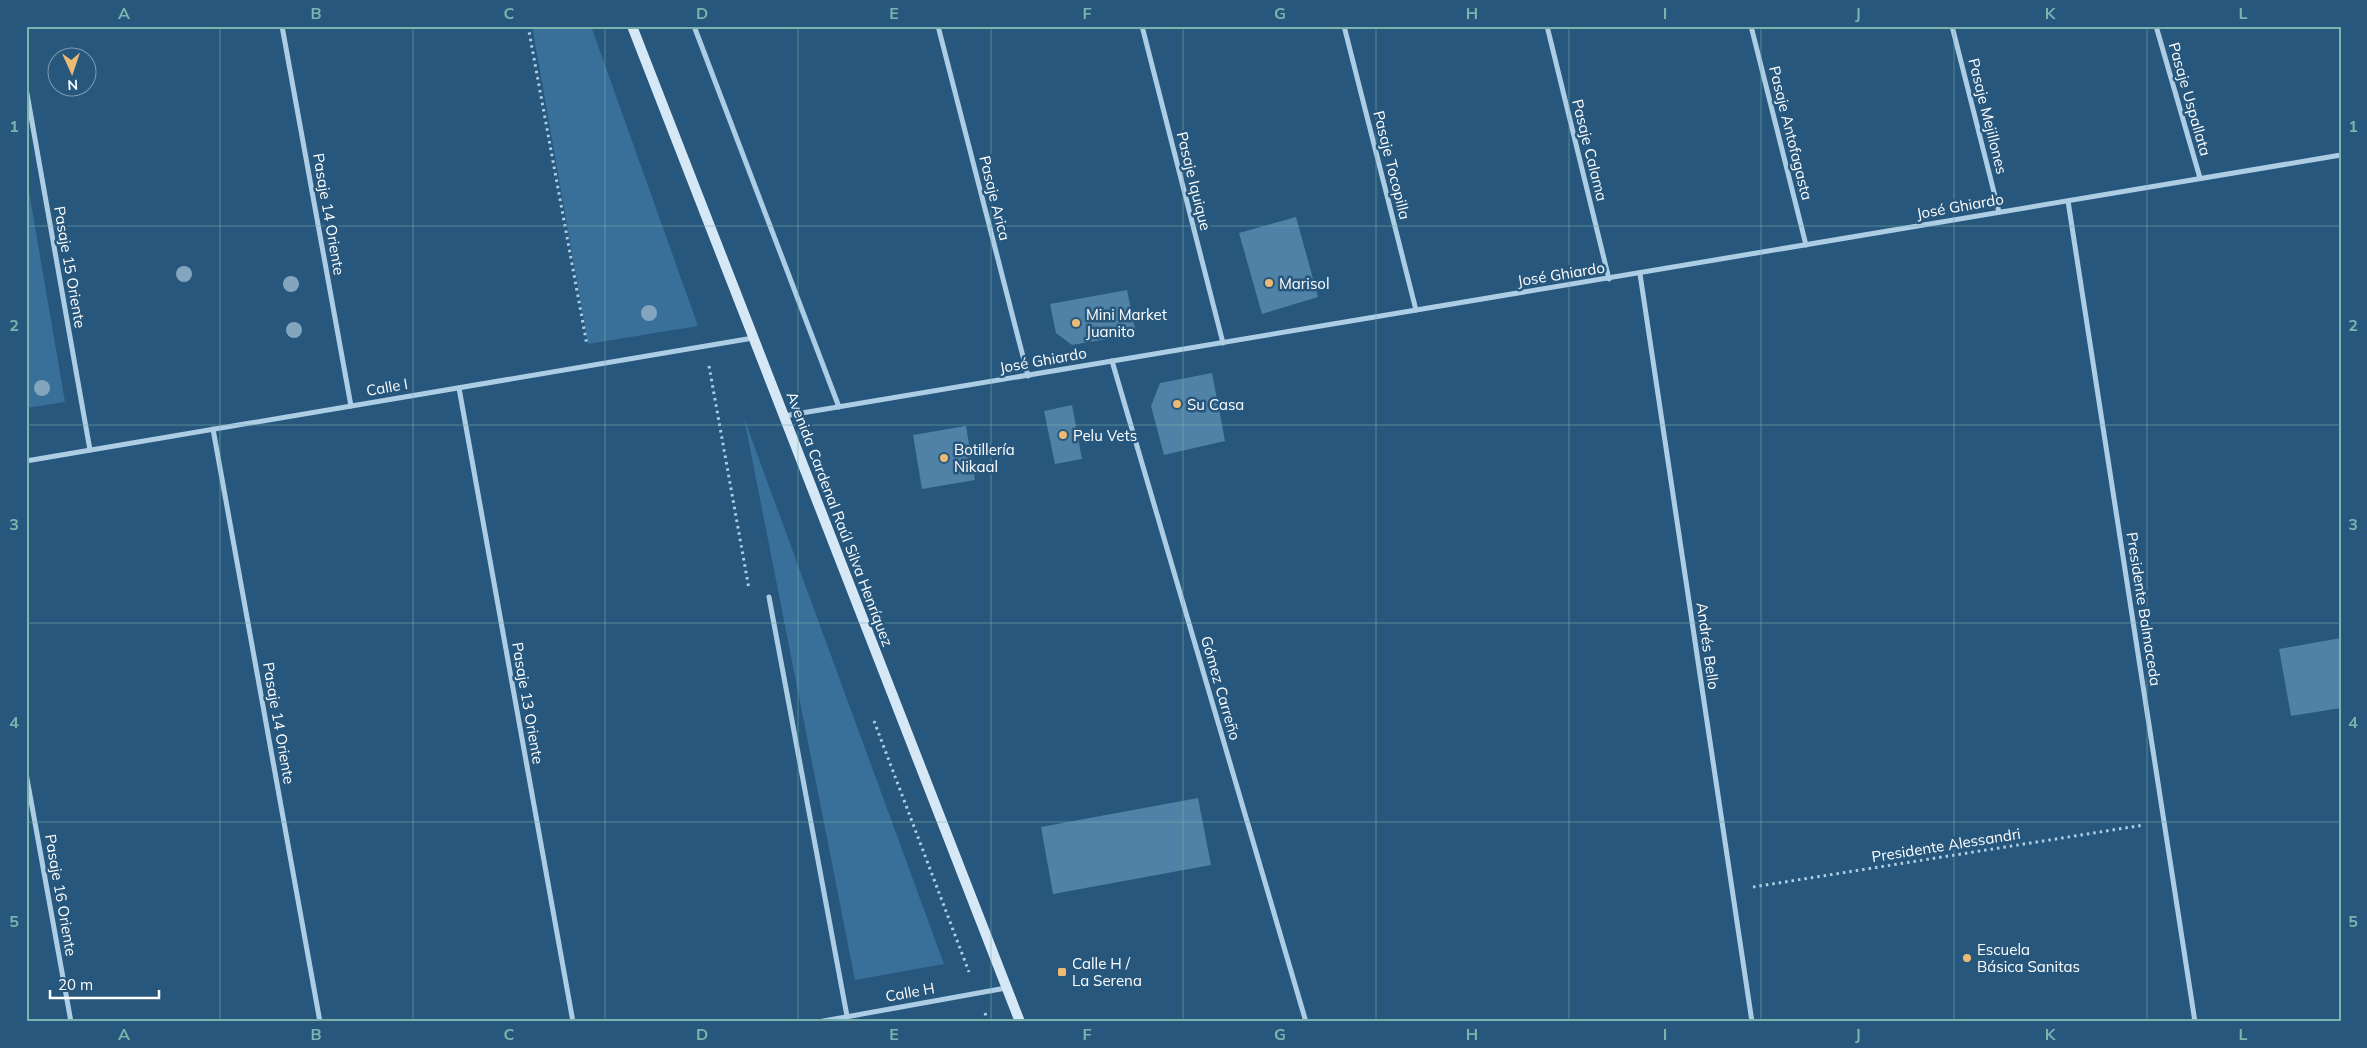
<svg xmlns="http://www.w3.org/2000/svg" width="2367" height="1048" font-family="Mulish,sans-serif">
<rect width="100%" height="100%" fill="#27577d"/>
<g fill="#387099">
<path d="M532 26H591L698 326 588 344Z"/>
<path d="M26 174 65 402 26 408Z"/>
<path d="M744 418 944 964 855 980Z"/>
</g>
<g fill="#5081a6">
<path d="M1296 217 1318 297 1262 314 1239 233Z"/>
<path d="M1127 290 1136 334 1072 345 1056 333 1050 304Z"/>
<path d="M1212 373 1225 441 1164 455 1151 406 1160 383Z"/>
<path d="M1072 405 1082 459 1055 464 1044 411Z"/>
<path d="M966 426 975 480 922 489 913 435Z"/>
<path d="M2341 638V708L2291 716 2279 649Z"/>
<path d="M1198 798 1211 865 1053 894 1041 827Z"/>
</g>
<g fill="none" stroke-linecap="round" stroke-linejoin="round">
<g stroke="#adcde5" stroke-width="3" stroke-dasharray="2.5 4" stroke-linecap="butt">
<path d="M528 26 587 345"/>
<path d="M709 366 749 589"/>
<path d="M874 721 969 972"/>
<path d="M1753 887 2144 825"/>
<path d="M985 1013 988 1022"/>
</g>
<g stroke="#adcde5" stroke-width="5">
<path d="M282 26 351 406"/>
<path d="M694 26 839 407"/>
<path d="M938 26 1028 376"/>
<path d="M1142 26 1223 343"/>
<path d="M1344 26 1416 310"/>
<path d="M1547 26 1609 279"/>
<path d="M1751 26 1806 245"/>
<path d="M1952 26 1999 212"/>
<path d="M2156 26 2200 178"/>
<path d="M26 88 90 450"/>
<path d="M2068 201 2195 1022"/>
<path d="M1640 274 1752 1022"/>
<path d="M1112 361 1306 1022"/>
<path d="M459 388 573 1022"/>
<path d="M784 416 2341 155"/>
<path d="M213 429 320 1022"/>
<path d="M26 461 753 338"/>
<path d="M769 597 847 1016"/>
<path d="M26 773 71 1022"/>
<path d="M818 1022 1006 988"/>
</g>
<path stroke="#d6e7f5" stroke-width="10" d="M632 26 1020 1022"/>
</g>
<g fill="#83a5be">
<circle cx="184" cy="274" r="8"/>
<circle cx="291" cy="284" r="8"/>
<circle cx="649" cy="313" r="8"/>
<circle cx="294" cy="330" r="8"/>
<circle cx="42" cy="388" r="8"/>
</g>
<path fill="none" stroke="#7bb4af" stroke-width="1" stroke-opacity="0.55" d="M220 26V1022M413 26V1022M605 26V1022M798 26V1022M991 26V1022M1183 26V1022M1376 26V1022M1569 26V1022M1761 26V1022M1954 26V1022M2147 26V1022M26 226H2341M26 425H2341M26 623H2341M26 822H2341"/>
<g fill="#edba73" stroke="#27577d" stroke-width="2">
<circle cx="1269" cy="283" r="5"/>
<circle cx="1076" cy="323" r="5"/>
<circle cx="1177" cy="404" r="5"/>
<circle cx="1063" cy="435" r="5"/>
<circle cx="944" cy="458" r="5"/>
<circle cx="1967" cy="958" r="5"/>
<rect x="1057" y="967" width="10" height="10" rx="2.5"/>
</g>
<g text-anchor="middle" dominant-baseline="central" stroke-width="5" stroke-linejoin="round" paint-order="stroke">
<g font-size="15" fill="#fff" stroke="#27577d">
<text transform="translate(2190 99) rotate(74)">Pasaje Uspallata</text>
<text transform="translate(1988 116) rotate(76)">Pasaje Mejillones</text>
<text transform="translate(1791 133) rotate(76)">Pasaje Antofagasta</text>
<text transform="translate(1590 150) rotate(76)">Pasaje Calama</text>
<text transform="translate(1392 165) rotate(76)">Pasaje Tocopilla</text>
<text transform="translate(1194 181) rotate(76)">Pasaje Iquique</text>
<text transform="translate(995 198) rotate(76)">Pasaje Arica</text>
<text transform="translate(1960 206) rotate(-10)">José Ghiardo</text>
<text transform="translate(329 214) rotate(80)">Pasaje 14 Oriente</text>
<text transform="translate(70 267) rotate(80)">Pasaje 15 Oriente</text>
<text transform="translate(1561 274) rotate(-9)">José Ghiardo</text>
<text transform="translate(1043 360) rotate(-10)">José Ghiardo</text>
<text transform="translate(387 387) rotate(-10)">Calle I</text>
<text transform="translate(840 519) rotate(69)">Avenida Cardenal Raúl Silva Henríquez</text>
<text transform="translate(2144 609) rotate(81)">Presidente Balmaceda</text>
<text transform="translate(1708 646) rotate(82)">Andrés Bello</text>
<text transform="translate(1221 688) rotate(74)">Gómez Carreño</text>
<text transform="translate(528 703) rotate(80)">Pasaje 13 Oriente</text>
<text transform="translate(279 723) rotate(80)">Pasaje 14 Oriente</text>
<text transform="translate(1946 845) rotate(-9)">Presidente Alessandri</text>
<text transform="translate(61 895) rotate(80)">Pasaje 16 Oriente</text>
<text transform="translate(910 992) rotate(-10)">Calle H</text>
</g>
<g font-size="15" fill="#fff" stroke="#27577d" text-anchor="start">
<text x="1279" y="283">Marisol</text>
<text x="1086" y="314">Mini Market<tspan x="1086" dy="17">Juanito</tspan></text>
<text x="1187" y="404">Su Casa</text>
<text x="1073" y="435">Pelu Vets</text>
<text x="954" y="449">Botillería<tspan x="954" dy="17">Nikaal</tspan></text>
<text x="1977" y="949">Escuela<tspan x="1977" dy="17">Básica Sanitas</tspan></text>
<text x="1072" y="963">Calle H /<tspan x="1072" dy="17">La Serena</tspan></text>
</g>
</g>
<rect width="2367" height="1048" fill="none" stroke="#27577d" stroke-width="55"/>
<g transform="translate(72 72) rotate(177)"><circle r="24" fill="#27577d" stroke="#7d9ab1"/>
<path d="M0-4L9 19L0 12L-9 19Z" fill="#edba73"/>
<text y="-8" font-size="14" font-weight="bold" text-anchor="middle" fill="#ffffff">N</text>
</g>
<path d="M50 990v8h109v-8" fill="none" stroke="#ffffff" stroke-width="2.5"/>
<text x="58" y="990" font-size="15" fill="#ffffff" stroke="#27577d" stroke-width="4" paint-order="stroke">20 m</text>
<rect x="28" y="28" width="2312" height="992" fill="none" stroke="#7bb4af" stroke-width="2"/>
<g font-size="16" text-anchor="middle" font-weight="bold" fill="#7bb4af">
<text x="124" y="19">A</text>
<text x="316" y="19">B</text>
<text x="509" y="19">C</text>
<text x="702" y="19">D</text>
<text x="894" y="19">E</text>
<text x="1087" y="19">F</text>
<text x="1280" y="19">G</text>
<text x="1472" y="19">H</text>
<text x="1665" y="19">I</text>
<text x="1858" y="19">J</text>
<text x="2050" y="19">K</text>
<text x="2243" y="19">L</text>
<text x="14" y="132">1</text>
<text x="2353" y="132">1</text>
<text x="14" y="331">2</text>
<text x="2353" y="331">2</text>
<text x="14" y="530">3</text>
<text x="2353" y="530">3</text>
<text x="14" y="728">4</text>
<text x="2353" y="728">4</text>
<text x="14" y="927">5</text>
<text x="2353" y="927">5</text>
<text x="124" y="1040">A</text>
<text x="316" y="1040">B</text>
<text x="509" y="1040">C</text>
<text x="702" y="1040">D</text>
<text x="894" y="1040">E</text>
<text x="1087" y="1040">F</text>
<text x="1280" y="1040">G</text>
<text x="1472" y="1040">H</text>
<text x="1665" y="1040">I</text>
<text x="1858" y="1040">J</text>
<text x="2050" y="1040">K</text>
<text x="2243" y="1040">L</text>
</g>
</svg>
